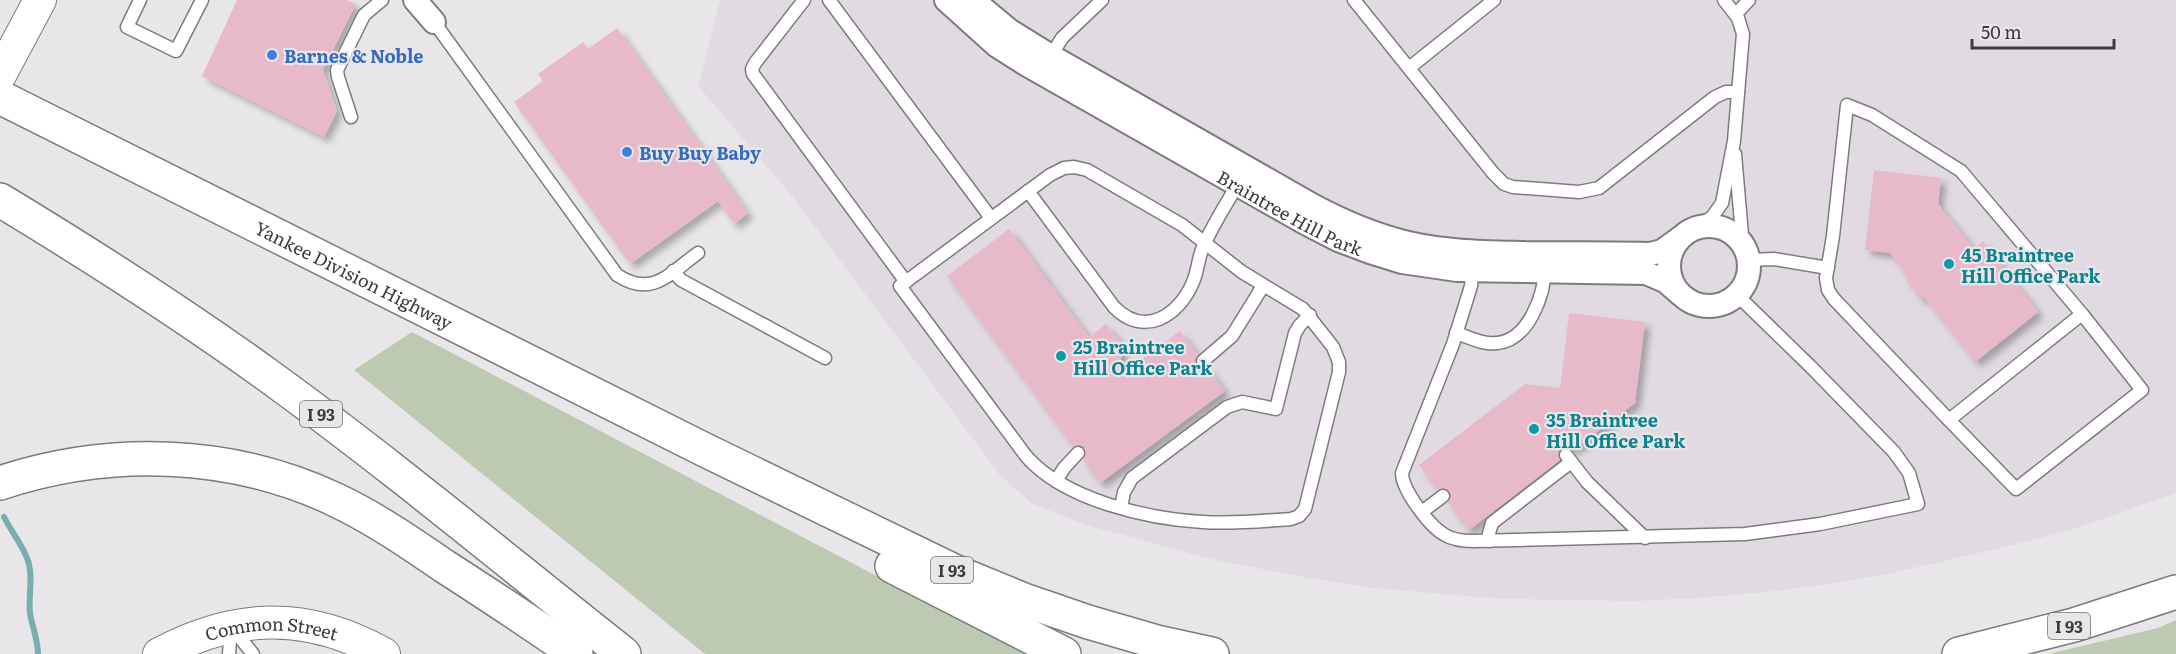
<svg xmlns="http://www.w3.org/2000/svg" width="2176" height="654" font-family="Literata,serif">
<defs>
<filter id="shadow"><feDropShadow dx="5.5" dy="5.5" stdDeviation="3" flood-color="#0004"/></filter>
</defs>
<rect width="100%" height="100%" fill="#e8e6e9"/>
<path fill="#e1dae3" d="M720 0H2176V493L2083 526 2021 543 1892 573 1830 584 1766 592 1699 598 1634 601 1503 599 1373 588 1308 578 1211 559 1090 526 1032 504 999 474 793 197 698 86Z"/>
<g fill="#bdc9b1">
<path d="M412 332 1025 654H705L354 370Z"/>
<path d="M2176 620V654H2048L2158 628Z"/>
</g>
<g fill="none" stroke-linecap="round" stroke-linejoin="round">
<path stroke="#79aeaf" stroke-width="6" d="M4 517C11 531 21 543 27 558 34 575 28 595 30 613 32 627 38 639 38 654"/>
</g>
<g fill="#e7b9c9" filter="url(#shadow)">
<path d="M237 0H347L356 4 323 70 337 111 324 137 202 76Z"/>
<path d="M617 28 748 213 734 224 718 201 630 264 514 102 543 81 538 74 583 42 588 49Z"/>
<path d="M1874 170 1941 178 1938 204 1974 249 1983 241 2038 312 1975 362 1925 298H1920L1904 276 1906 274 1890 253 1865 250Z"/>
<path d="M1009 229 1089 337 1106 324 1123 346 1118 377 1180 331 1198 355 1195 359 1196 366 1201 369 1208 368 1225 391 1100 483 1083 460 1086 454 1084 447 1079 445 1073 446 947 276Z"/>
<path d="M1569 313 1645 322 1635 403 1573 450 1569 447 1561 448 1558 452 1560 460 1469 530 1448 503 1451 496 1449 491 1443 488 1438 490 1419 465 1525 384 1560 388Z"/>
</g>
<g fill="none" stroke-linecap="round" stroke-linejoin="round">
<defs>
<g id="lane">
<path d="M140 0 127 27 176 51 202 0"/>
<path d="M804 0 755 63 752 69 753 74 906 282"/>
<path d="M829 0 991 218"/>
<path d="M1354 0 1493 173 1504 184 1513 187 1579 192 1599 188 1715 97 1726 92H1738"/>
<path d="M1736 14 1749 0"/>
<path d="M434 22 617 275C652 298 669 274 698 253"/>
<path d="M1049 59 1062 38 1102 0"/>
<path d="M1409 68 1494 0"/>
<path d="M1847 105 1872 115 1961 171 2082 314 1949 420 1834 299 1828 290 1826 278 1833 236Z"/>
<path d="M351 117 338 77 337 70 364 15 382 0"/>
<path d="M1735 154 1742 235 1746 253"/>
<path d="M1074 167 1087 170 1182 225 1242 272 1303 309 1333 347 1339 362V372L1305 509 1299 516 1291 519C1262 521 1232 524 1203 522 1148 519 1064 500 1026 456L900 286 1050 175 1064 168Z"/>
<path d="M1028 191 1114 307C1144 338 1179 316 1193 282 1198 271 1198 258 1203 247 1213 224 1227 203 1239 182"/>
<path d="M1693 229 1712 217 1722 203 1734 141 1743 34 1738 18 1724 0"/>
<path d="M1748 260 1774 259 1828 268"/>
<path d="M1473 265 1471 286 1453 344 1402 473C1402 490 1430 527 1445 535 1453 540 1463 541 1473 541L1745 534 1820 524 1918 504 1909 473 1894 452 1811 367 1737 295"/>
<path d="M673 271 681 280 825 358"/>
<path d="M1456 333C1469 337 1483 345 1497 343 1529 340 1545 294 1545 266"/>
<path d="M1203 361 1232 336 1263 286"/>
<path d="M1949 420 2016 489 2142 390 2082 314"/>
<path d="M1566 455 1587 482 1645 538"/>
<path d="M1056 481 1064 468 1078 453"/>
<path d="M1121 507 1124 492 1132 478 1227 407 1242 402 1276 409 1295 333 1300 325 1310 315"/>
<path d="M1423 511 1443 496"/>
<path d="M1489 541V533L1492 523 1571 462"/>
<path d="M233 629 253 654"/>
<path d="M229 654 231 628"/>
</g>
<g id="street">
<path d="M415 0 434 22"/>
<path id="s1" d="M946 0 997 46 1027 65 1305 223 1338 240 1370 252 1402 262 1457 270 1646 273 1665 281 1680 294"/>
<path d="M973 0 1009 30 1051 56 1314 206C1344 222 1375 235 1408 243 1447 252 1486 252 1526 253 1567 253 1609 253 1650 254L1662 251 1680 238"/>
<circle cx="1709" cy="266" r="40"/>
</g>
<g id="secondary">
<path d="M0 75 40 0"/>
<path id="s2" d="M159 654C236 613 307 611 384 654"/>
</g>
<g id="highway">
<path id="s3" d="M0 97 707 451 958 573 1024 600 1088 622 1157 642 1212 654"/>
<path d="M0 200C91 255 180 312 266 374 389 463 505 560 624 654"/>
<path d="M0 483C109 447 231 450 336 500 374 518 409 542 444 566 489 595 533 624 576 654"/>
<path d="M892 566 1064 654"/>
<path d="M1959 654 2074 625 2176 592"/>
</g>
</defs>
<use href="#lane" stroke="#7d7b7e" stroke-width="15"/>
<use href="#street" stroke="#7d7b7e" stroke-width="26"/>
<use href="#secondary" stroke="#7d7b7e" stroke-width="34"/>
<use href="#highway" stroke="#7d7b7e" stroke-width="36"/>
<use href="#lane" stroke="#fff" stroke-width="12"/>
<use href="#street" stroke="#fff" stroke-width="22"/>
<use href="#secondary" stroke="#fff" stroke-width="32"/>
<use href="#highway" stroke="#fff" stroke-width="33"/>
</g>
<g fill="#3f7fe0" stroke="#e8e6e9" stroke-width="2">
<circle cx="272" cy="55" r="6"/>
<circle cx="627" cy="152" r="6"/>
</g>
<g fill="#0f9aa8" stroke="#e8e6e9" stroke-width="2">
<circle cx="1949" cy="264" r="6"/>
<circle cx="1061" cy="356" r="6"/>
<circle cx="1534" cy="429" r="6"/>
</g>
<g text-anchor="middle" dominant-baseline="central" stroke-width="4.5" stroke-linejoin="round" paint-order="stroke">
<g fill="#e8e6e9" stroke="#706f71" stroke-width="1.5">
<rect x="300" y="401" width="42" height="26" rx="4.5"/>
<rect x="931" y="557" width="42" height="26" rx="4.5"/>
<rect x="2048" y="613" width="42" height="26" rx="4.5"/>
</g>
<g font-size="16" font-weight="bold" fill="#3d3c3d">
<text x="321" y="414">I 93</text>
<text x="952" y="570">I 93</text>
<text x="2069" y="626">I 93</text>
</g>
<g font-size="18" font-weight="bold" fill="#366cbe" stroke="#e8e6e9" text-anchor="start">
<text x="284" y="55">Barnes &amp; Noble</text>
<text x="639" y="152">Buy Buy Baby</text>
</g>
<g font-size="18" fill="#3d3c3d" stroke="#e8e6e9">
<text stroke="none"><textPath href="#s1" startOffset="406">Braintree Hill Park</textPath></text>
<text stroke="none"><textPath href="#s3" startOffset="396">Yankee Division Highway</textPath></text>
<text stroke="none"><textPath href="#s2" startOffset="118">Common Street</textPath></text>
</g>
<g font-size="18" font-weight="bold" fill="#0d838f" stroke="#e8e6e9" text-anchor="start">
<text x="1961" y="254">45 Braintree<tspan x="1961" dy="21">Hill Office Park</tspan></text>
<text x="1073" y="346">25 Braintree<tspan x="1073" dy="21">Hill Office Park</tspan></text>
<text x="1546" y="419">35 Braintree<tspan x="1546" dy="21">Hill Office Park</tspan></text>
</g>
</g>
<path d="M1972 39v9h142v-9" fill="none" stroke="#3d3c3d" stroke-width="3"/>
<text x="1981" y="39" font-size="18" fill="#3d3c3d" stroke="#e8e6e9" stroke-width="4.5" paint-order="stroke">50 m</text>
</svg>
